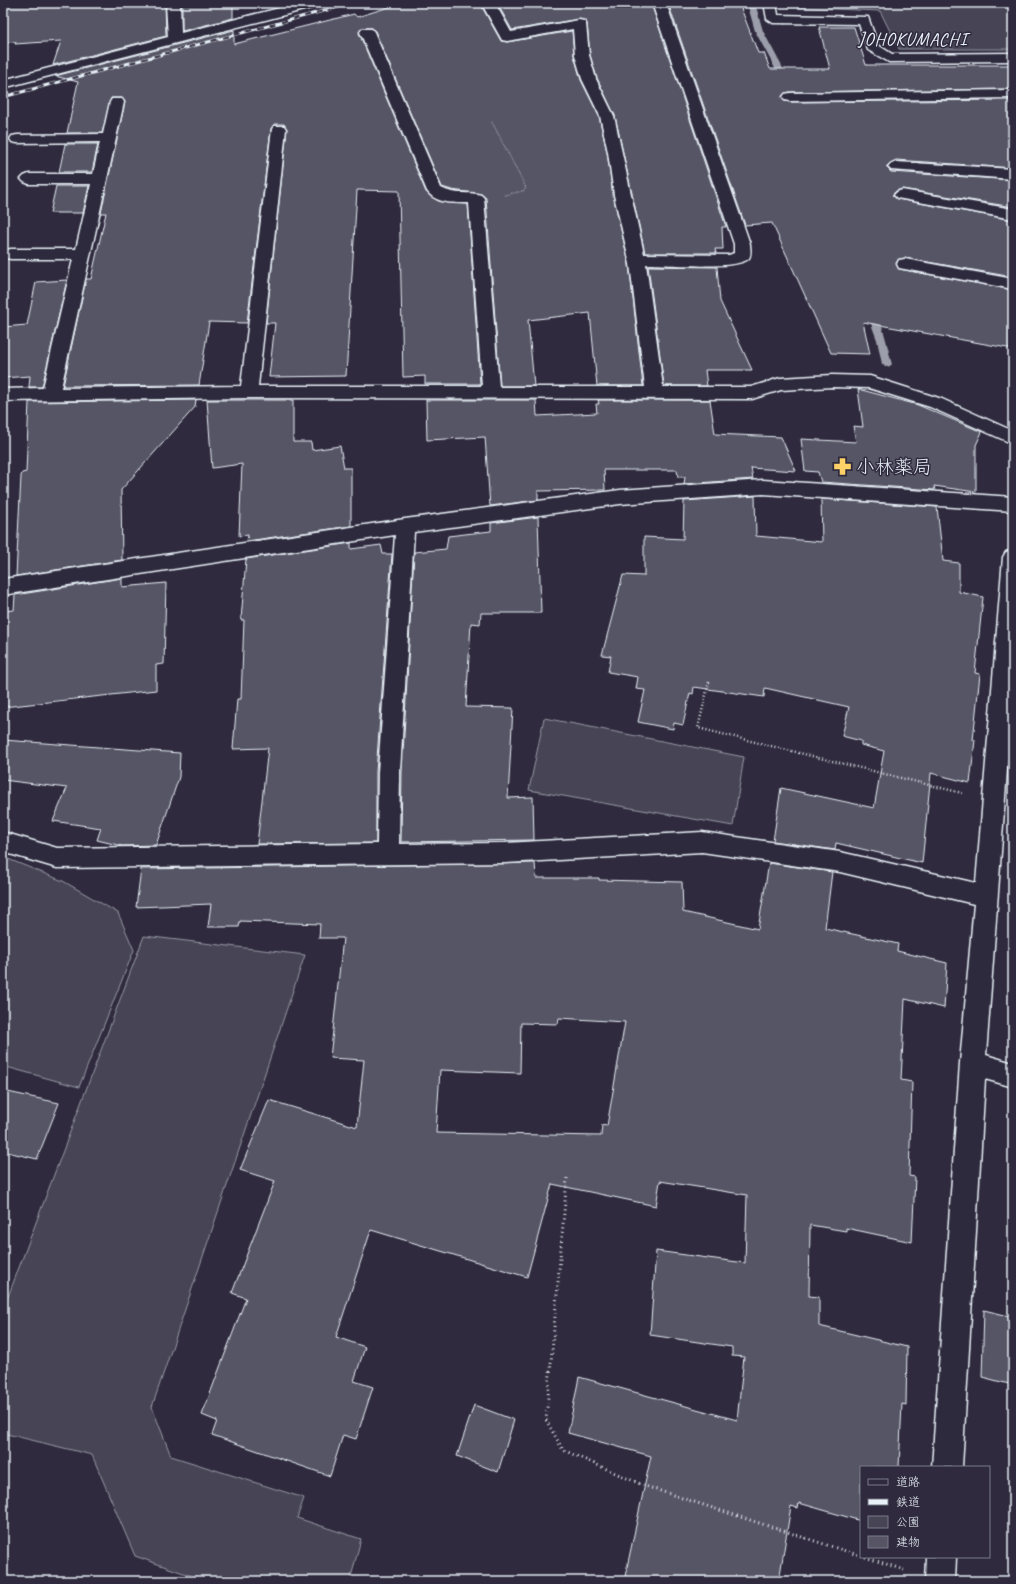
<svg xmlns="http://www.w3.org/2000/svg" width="1016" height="1584" font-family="Caveat,'Klee One',sans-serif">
<rect width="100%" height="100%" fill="#2f2a3d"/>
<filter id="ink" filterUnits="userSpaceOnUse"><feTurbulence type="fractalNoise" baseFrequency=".025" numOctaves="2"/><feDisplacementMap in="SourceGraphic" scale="8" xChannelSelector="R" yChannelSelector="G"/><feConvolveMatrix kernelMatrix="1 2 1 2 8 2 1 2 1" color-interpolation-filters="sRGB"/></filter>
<g filter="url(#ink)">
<g fill="#464455" stroke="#979aa6">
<path d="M787 3H1013V49H899L880 11 788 7Z"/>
<path d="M544 718 744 757 733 826 529 790Z"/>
<path d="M3 857 63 881 118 913 134 950 79 1087 3 1066V991L7 984 3 982Z"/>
<path d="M144 936 305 955 152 1407 171 1456 304 1498 297 1518 361 1539 350 1581H206L135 1556 92 1455 3 1433V1310Z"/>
</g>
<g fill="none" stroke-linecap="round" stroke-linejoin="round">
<g fill="#9c9fab" fill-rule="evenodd">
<path d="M747 3H755L763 31 786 74 782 86 775 84 778 74 755 31Z"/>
<path d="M871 307C881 310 889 354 892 364L890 366 887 367 882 364 877 340 866 310Z"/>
</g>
</g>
<g fill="#575565" stroke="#e8f1f8" fill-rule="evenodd">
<path d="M3 3H165L166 36 53 65 61 41 15 44 16 42 3 43Z"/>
<path d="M182 3H233V18L182 31Z"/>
<path d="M402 3H484L482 7 501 41 507 42 572 31 574 55 581 80 599 116 607 152 613 195 629 264 643 386H597L590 313 528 320 534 386H500L486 198 481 194 452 190 442 187 375 31 372 28H362L359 33 426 192 430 196 440 202 468 204 480 384H425V376L403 377 399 191 357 190 346 376 269 377 275 323H266L287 129 284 124H274L271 129 247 323 209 322 199 385 63 386 86 279H91L106 213H101L125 102 122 98H111L102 133H67L78 82 55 76 234 30V44L354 14 357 17Z"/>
<path d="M497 3H651L726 227H722L723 249H715L716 253H645L615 116 597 78 590 55 587 23 584 20 579 19 512 30Z"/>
<path d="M668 3H739L758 53H764L770 69H830L819 27H854L866 65H1013V89L790 92 785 93 782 96 784 101 790 102 1013 100V168L896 160 890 163 886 167 891 172 1013 180V207L902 189 896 191 892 195 897 199 1013 220V277L905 258 899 259 896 263 899 269 1013 290V349L863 322 870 354 831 353 772 223 745 225Z"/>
<path d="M65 144H98L92 172H59Z"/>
<path d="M56 186H89L83 213H50Z"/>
<path d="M648 266 717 267 720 301 752 370H705L707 386H664Z"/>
<path d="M67 280 42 387H29L30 376 3 378V327L27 325 36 282Z"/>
<path d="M858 389 918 405 982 432 976 445V492L934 486 935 490 821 482 818 472 805 471 801 439 856 442 853 426 863 427Z"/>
<path d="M196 400 195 407 121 490 122 560 16 576 21 476 22 473 26 472 29 402Z"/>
<path d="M207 400H293V442H311L312 450 340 446 344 468H351V526L247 541 248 535 239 536 242 464 212 468Z"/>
<path d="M426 400H536L537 416 597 413 596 404H599L598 400H710L715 434 781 437 796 471 751 468 753 479 684 484 685 477H678L677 470H604L605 490 538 491V500L490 506 485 437 427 440Z"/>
<path d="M755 496 756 536 822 542 821 499 937 507 943 561 959 563V592L983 597 975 673 980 674 973 740H975L970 783 931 773 922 863 836 843 835 850 773 841 781 788 874 808 884 751 861 745V741L842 736 849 707 765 688 764 697 694 687 693 694 690 693 683 725 674 723 673 729 638 722 645 690 636 689 638 677 608 672 611 656 602 655 623 575 644 576V537L683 539 684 501Z"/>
<path d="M538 517 541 613H481L480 624 471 623 466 707 513 708 508 798 533 797 534 840 401 842 402 772 414 552 446 549 448 536 491 531V523Z"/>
<path d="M351 543V549L381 545 383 554H392L376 772V843L257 844 268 748 233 749 237 699H241L244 620H241L246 559Z"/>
<path d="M122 578V587L166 583 164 664 156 665V690L3 707V611L14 610 15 595Z"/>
<path d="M3 740 180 753 179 777 156 845 122 846 97 840 101 828 53 821 67 788 3 780Z"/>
<path d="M535 863 536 878H599V880L682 882 683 912 758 929 769 863 832 872 825 928 898 944 897 951 947 963 944 1008 905 999 901 1080 912 1082 909 1176 915 1177 912 1242 846 1228V1231L810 1225 809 1296 819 1297V1326L907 1347 906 1405 902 1404 899 1467H861V1521L799 1503 798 1508 791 1506 779 1581H624L651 1456 568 1433 579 1377 737 1420 744 1357 732 1356V1347L650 1335 656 1251 745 1263 747 1195 660 1181 656 1206 552 1184 527 1277 371 1230 336 1337 365 1347 354 1381 373 1387 356 1439 343 1435 330 1476 212 1435 217 1421 202 1415 246 1298 232 1293 275 1181 240 1170 269 1100 357 1127 364 1060 330 1058 343 938H319L320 924 240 921 239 927H208L211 904 136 907 141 869ZM559 1018 625 1022 607 1126 602 1125 601 1136 436 1133 440 1070 520 1073 521 1023 558 1024Z"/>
<path d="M3 1091 59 1103 37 1159 3 1151Z"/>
<path d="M984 1310 1013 1317V1385L982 1377Z"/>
<path d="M474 1405 514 1420 498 1472 457 1456Z"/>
</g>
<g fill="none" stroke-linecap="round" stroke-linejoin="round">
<defs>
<path id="service" d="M764 3H776L778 15 868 17 878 45 892 54 1013 53V61L889 62 868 50 859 24 773 23 767 19Z"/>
<g id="minor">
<path d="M166 3H180L181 33 299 3H321L319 6 3 88V80L168 37Z"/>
<path d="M486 3H495L511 32 579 20 584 21 586 24 589 55 596 79 614 116 644 254 729 255 734 253V244L652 3H666L750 244C750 248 752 256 748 259 736 270 665 264 646 264L663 387H751L780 378 832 375 870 376 942 399 1013 431V444L930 407 869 388 832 387 781 390 752 399 249 398 3 401V389L43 388 73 259H11L5 258 3 254 5 250 11 249H76L91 184H29L24 182 21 179 24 176 29 174H93L100 142 17 143 12 142 10 139 12 136 17 135 103 134 110 102 112 99H122L124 102 61 388 241 386 272 129 274 126H284L286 129 258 386H482L469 203C455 203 436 204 427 191L360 32 362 29H372L374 32 441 188C457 196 466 191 481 195L484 198 499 387H645L630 264 614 195 608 152 600 116 582 79 575 55 573 29 507 41 502 40 483 6Z"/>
<path d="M1013 90V98L790 101 785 100 783 97 785 94 790 93Z"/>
<path d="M896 162 1013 169V179L891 170 888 167 891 164Z"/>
<path d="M902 190 1013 209V219L897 198 894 195 897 192Z"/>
<path d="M905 259 1013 279V289L899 268 897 264 899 260Z"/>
<path d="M763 480 1013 497V511L763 494 620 504 414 532 400 772 399 844 505 843 702 832 840 852 976 883 1003 557 1006 552 1013 550V689L986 1055 1013 1063V1087L985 1079 962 1467H932L960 1063 974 904 840 872 702 852 505 863 57 868 3 852V832L57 848 377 844 378 772 395 535 3 595V579L405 519 620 490Z"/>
<path d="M926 1557H956L955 1581H925Z"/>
</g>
</defs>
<use href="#service" stroke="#e8f1f8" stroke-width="3"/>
<use href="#minor" stroke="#e8f1f8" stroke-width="3"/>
<path stroke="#e8f1f8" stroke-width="1.5" stroke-dasharray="0.5 2" stroke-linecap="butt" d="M492 122 526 188 523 191 504 195"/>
<path stroke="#e8f1f8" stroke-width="2.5" stroke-dasharray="1 2.5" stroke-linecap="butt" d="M709 682 698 728 962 793"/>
<g stroke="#e8f1f8" stroke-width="3" stroke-dasharray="1 3.5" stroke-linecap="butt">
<path d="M567 1178 546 1420 563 1450 645 1486 861 1556"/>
<path d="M865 1557 904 1570"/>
</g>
<use href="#service" fill="#2f2a3d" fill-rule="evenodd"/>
<use href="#minor" fill="#2f2a3d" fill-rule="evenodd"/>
<defs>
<path id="rail" d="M3 97 353 3"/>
</defs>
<use href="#rail" stroke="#e8f1f8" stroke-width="3"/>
<use href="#rail" stroke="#2f2a3d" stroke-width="2" stroke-dasharray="6" stroke-linecap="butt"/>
</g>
</g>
<defs>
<symbol id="pharmacy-bare" viewBox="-9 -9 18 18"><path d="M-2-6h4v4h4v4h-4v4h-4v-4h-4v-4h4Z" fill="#ffd166" stroke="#2f2a3d" stroke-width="2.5" paint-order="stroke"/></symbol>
</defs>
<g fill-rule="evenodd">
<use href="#pharmacy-bare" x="830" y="454" width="25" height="25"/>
</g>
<g text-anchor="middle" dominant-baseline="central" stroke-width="3" stroke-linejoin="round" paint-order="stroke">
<g font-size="18" letter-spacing="1" fill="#e8f1f8" stroke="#2f2a3d">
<text x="913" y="39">JOHOKUMACHI</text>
</g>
<g font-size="19" fill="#e8f1f8" stroke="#2f2a3d" text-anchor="start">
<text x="856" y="467">小林薬局</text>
</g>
</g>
<rect width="1016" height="1584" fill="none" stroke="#2f2a3d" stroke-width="16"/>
<rect x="8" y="8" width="1000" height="1568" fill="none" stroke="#e8f1f8" stroke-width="1.5" filter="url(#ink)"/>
<rect x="860" y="1466" width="130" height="92" fill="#2f2a3d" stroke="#797a88"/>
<rect x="868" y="1479" width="20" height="6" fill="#2f2a3d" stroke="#797a88"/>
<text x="896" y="1486" font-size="12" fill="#e8f1f8">道路</text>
<rect x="868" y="1499" width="20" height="6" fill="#e8f1f8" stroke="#797a88"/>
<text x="896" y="1506" font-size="12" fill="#e8f1f8">鉄道</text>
<rect x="868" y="1516" width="20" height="12" fill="#464455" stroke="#797a88"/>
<text x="896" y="1526" font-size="12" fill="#e8f1f8">公園</text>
<rect x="868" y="1536" width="20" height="12" fill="#575565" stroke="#797a88"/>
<text x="896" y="1546" font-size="12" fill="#e8f1f8">建物</text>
</svg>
